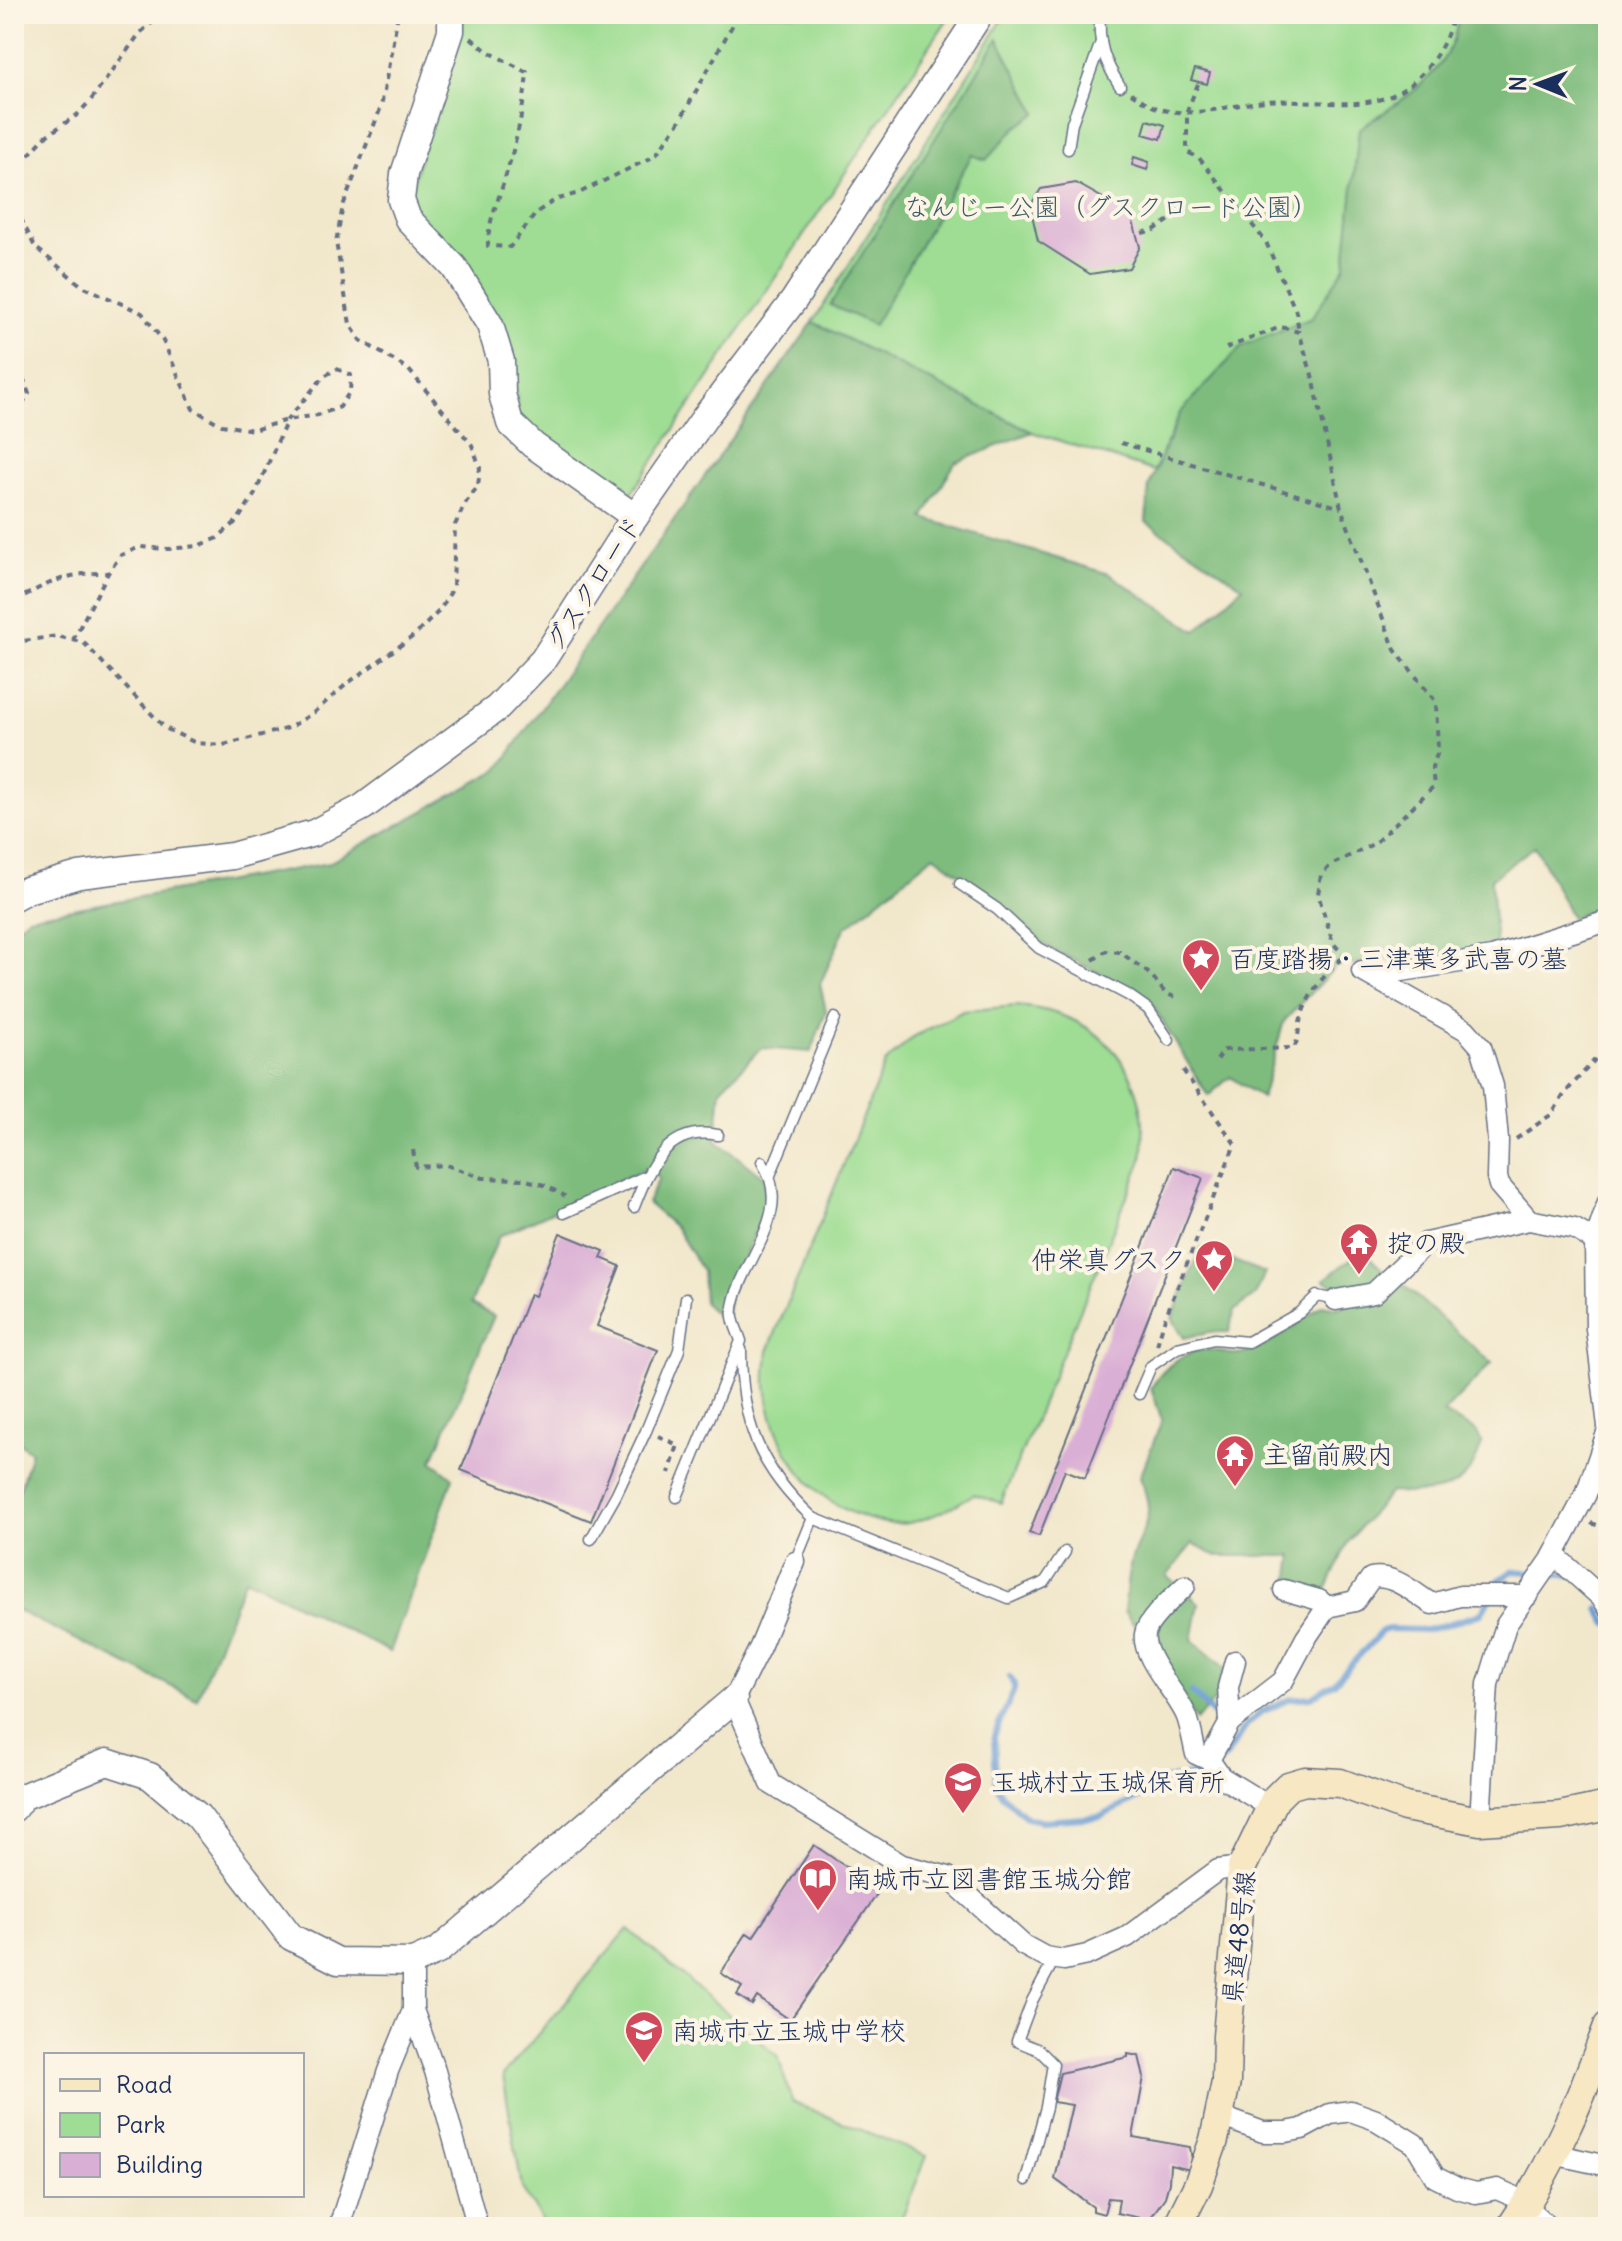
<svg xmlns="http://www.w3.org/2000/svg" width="1622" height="2241" font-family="Delius,'Klee One',sans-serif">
<rect width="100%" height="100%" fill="#fcf5e5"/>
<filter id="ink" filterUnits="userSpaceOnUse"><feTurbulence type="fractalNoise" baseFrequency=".0125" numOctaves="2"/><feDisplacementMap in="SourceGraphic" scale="16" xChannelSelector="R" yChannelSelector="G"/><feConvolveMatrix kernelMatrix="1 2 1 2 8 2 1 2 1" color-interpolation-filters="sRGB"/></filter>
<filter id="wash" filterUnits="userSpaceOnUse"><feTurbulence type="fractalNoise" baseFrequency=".006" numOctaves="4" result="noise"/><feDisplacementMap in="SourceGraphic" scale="32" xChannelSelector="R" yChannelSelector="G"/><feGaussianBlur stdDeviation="1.8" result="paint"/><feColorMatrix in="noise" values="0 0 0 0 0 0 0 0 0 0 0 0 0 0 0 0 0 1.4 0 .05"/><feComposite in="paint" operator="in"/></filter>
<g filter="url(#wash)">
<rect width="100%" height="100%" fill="#f1e7cb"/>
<g fill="#9edd93" stroke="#5c8678" stroke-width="2">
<path d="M460 14H951L627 500 518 420 513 351 471 272 407 204Z"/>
<path d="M1006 14H1458C1457 71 1400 101 1359 130L1345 266 1312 318 1242 346 1180 413 1154 471 1032 432 813 322Z"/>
<path d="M1016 1006C1103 1012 1153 1074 1142 1160L1001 1503 974 1494C957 1505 932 1518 913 1522 893 1527 871 1521 853 1513 804 1493 772 1440 766 1387 765 1376 767 1362 768 1351L885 1063 913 1037 963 1011Z"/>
<path d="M628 1929 778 2056 792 2102 927 2156 898 2227H546L522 2188 503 2075Z"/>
</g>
<g fill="#7ebc7d" stroke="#4c766e" stroke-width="2">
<path d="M1458 14H1608V904L1572 918 1535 846 1491 879 1496 947 1336 966 1284 1021 1262 1098 1230 1077 1208 1096 1152 1004 1132 990 1042 944 999 903 934 855 845 928 820 984 826 1011 811 1052 761 1048 721 1089 716 1141 764 1177 767 1203 730 1292 725 1323 704 1303 702 1271 676 1228 647 1203 659 1178 647 1168 499 1236 471 1304 494 1316 432 1461 453 1478 390 1652 245 1578 197 1699 14 1609V1508L31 1452 14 1438V931L28 917 329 863 498 770 813 322 1032 432 955 463 923 518 1109 574 1196 631 1243 587 1146 522 1149 486 1180 413 1242 346 1312 318 1345 266 1359 129C1400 101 1457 71 1458 14Z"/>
<path d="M998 39 1037 113 1015 128 986 160 972 155 874 325 830 305Z"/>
<path d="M1201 1248 1265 1273 1256 1294 1234 1311 1229 1332H1208L1184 1338 1172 1318Z"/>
<path d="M1362 1250 1385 1272 1370 1286 1337 1294 1336 1287 1324 1280Z"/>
<path d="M1398 1280 1492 1363 1443 1413 1476 1431 1482 1443C1468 1494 1435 1495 1390 1492L1348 1542 1325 1592 1289 1583 1293 1556H1215L1193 1543 1167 1576 1199 1603 1192 1640 1225 1668 1217 1698 1196 1720 1156 1656 1124 1611C1126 1595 1127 1576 1131 1561 1144 1521 1157 1521 1140 1477L1162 1420 1151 1388C1164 1367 1185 1348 1211 1350 1221 1351 1233 1356 1242 1354 1271 1347 1298 1322 1322 1305L1338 1308Z"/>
</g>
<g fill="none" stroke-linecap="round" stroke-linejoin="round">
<g stroke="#6a9dd5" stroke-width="6">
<path d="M1599 1609 1608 1624"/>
<path d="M1009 1677 1014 1683V1690L994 1736 996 1784 1002 1795 1027 1818 1041 1821 1100 1817 1142 1796 1162 1780 1206 1773 1224 1759 1247 1725 1260 1713 1290 1699 1312 1697 1334 1683 1382 1631 1389 1629 1427 1630 1481 1614 1499 1580 1513 1571 1567 1575"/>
<path d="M1192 1692 1220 1721"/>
</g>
</g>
<g id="blocks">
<g fill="#daafd5">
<path d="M1195 69 1210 73 1207 84 1191 80Z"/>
<path d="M1147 120 1165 125 1161 139 1143 134Z"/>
<path d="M1134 157 1149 162 1147 170 1132 165Z"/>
<path d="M1076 183 1131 214 1140 247 1129 268 1090 274 1038 241 1030 206 1041 189Z"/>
<path d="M1174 1167 1203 1178 1085 1478 1065 1470 1039 1536 1029 1533Z"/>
<path d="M560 1233 604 1251 601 1258 620 1266 597 1326 658 1350 591 1521 461 1470 530 1294 535 1296Z"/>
<path d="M814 1845 880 1890 790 2020 757 1997 752 2005 737 1995 742 1987 721 1973 747 1933 753 1937Z"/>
<path d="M1128 2054 1139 2056 1144 2077 1133 2137 1190 2147 1192 2160 1190 2170 1170 2165 1169 2183 1165 2197 1149 2220 1117 2213 1119 2199 1108 2198 1104 2214 1093 2211V2207L1055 2179 1072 2105 1053 2102 1060 2073 1128 2057Z"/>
</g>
</g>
</g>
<g filter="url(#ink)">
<use href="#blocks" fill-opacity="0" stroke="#666f84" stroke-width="2"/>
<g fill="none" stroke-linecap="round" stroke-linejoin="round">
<defs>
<g id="service">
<path d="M1100 14C1098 44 1104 61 1120 86"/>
<path d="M1068 149 1072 123 1101 42"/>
<path d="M960 884 997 909 1039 948 1128 995 1148 1009 1169 1040"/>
<path d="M770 1175 835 1018"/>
<path d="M634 1207C649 1168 667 1125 718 1135"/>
<path d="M564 1213 646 1176"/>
<path d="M741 1349C741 1422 759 1468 813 1518L795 1562"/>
<path d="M1139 1394 1151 1366 1177 1348 1214 1339 1248 1342 1299 1313 1317 1296 1336 1300"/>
<path d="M677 1497 741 1341C739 1334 734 1325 733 1317 731 1305 737 1291 742 1280 759 1241 789 1204 762 1162"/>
<path d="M813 1518 1009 1598 1045 1582 1065 1552"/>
<path d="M591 1539 616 1495 646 1431 679 1350 686 1298"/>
<path d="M1026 2180 1046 2107 1053 2064 1039 2050 1017 2041 1032 2001 1055 1958"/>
</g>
<g id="minor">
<path d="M1529 1220 1499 1185 1497 1177 1498 1140 1493 1086 1481 1047 1466 1030 1362 971 1376 975 1492 957 1608 921"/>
<path d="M1605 1243 1595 1241 1596 1329 1608 1426"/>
<path d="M1336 1300 1374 1293 1426 1243 1529 1220 1575 1229 1595 1241 1608 1202"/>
<path d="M1554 1555 1602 1598 1608 1607"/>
<path d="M795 1562 760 1647 734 1699 771 1784 902 1865 948 1877 1023 1945 1045 1957 1064 1960 1087 1955 1127 1937 1218 1870 1242 1867"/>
<path d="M1185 1586C1175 1596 1147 1620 1145 1634 1141 1657 1178 1694 1187 1717 1191 1728 1193 1742 1196 1754L1209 1760 1221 1777 1270 1807"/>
<path d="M1284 1590 1319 1600 1327 1607"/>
<path d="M1230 1722 1228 1687 1235 1661"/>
<path d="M1209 1760 1230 1722 1283 1681 1306 1638 1327 1607 1355 1601 1371 1578C1393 1573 1414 1593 1432 1604L1460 1596H1527"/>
<path d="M1480 1821 1488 1684 1506 1625 1551 1560 1586 1494 1608 1430"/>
<path d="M413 1962V2010L435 2071 475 2217 474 2227"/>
<path d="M1220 2116 1263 2132H1286L1302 2129 1330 2114 1351 2111 1376 2120 1415 2144 1435 2177 1457 2188 1476 2193 1497 2189 1513 2196 1549 2227"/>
<path d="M1553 2154 1608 2166"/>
<path d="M339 2227 388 2071 413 2010"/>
</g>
<g id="tertiary">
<path d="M451 14V31L404 174 401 200 408 219 454 267 490 325 501 361 502 394 510 423 533 445 635 517"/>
<path d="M14 897 27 890 79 875 232 856 314 833 363 807 497 708 543 660 626 530 705 417 794 300 980 14"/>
<path d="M14 1808 22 1797 107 1762 150 1776 198 1816 291 1937 338 1961 413 1962 438 1951 734 1699"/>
</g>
<g id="secondary">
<path d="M1177 2227 1198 2185 1214 2140 1226 2082 1227 2036 1242 1867 1275 1799 1288 1786 1305 1781 1340 1783 1405 1807 1480 1821 1560 1816 1608 1806"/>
<path d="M1511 2227C1553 2165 1582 2096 1608 2026"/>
</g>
</defs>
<use href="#service" stroke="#666f84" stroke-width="13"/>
<use href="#minor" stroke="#666f84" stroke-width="23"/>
<use href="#tertiary" stroke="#666f84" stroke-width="29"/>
<use href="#secondary" stroke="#666f84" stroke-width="31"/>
<g stroke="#666f84" stroke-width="4" stroke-dasharray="6 6" stroke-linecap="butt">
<path d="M471 38 487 51 527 72C524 109 516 143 505 178 498 203 488 219 488 246L510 247 537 212 555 200 579 193 655 156 679 122 732 26 734 14"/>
<path d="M1198 84 1187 111V152L1199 158 1266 242 1296 312 1299 332"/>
<path d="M1131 93C1139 98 1148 105 1157 108 1192 120 1232 104 1267 101 1328 97 1386 123 1430 64 1442 48 1450 33 1452 14"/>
<path d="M1142 233 1154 230 1176 216"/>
<path d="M1226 348 1281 327 1299 332 1314 382 1341 508 1395 650 1436 702 1438 752 1432 767 1434 786 1375 843 1331 865 1321 875 1318 894 1333 943 1348 960"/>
<path d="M14 369 24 380 29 394 19 408 14 410"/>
<path d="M1121 443 1341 508"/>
<path d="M14 601C49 583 66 572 108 573"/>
<path d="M73 640 108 573 121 555 140 547 168 549 198 546 216 539 237 521 255 494 287 420 324 376 337 369 351 375 350 391 340 407 318 415 287 420 253 430 222 425 193 409 163 341 142 313 82 286 35 247 20 217 17 188 25 159 46 136 77 115 91 100 140 33 162 14"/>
<path d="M14 646 23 641 57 636 84 643 165 728 196 743 223 745 289 728 313 713 348 683 415 635 440 610 453 588 455 525 466 502 478 486 480 468 472 445 408 369 360 340 350 324 336 242 343 206 381 107 398 14"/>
<path d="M1093 960 1106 951 1120 952 1151 975 1165 993 1179 999"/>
<path d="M1217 1060 1224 1050 1294 1048C1299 1038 1298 1032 1300 1022 1306 995 1325 974 1344 956"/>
<path d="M1516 1139 1552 1114 1565 1093 1608 1045"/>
<path d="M413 1150 416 1167 446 1165 483 1178 523 1179 544 1185 565 1196"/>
<path d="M1157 1345 1165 1318 1235 1144 1180 1066"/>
<path d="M658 1436 678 1445 669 1473"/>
<path d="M1591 1523 1608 1529"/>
</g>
<use href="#service" stroke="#fff" stroke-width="10"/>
<use href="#minor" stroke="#fff" stroke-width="20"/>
<use href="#tertiary" stroke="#fff" stroke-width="26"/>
<use href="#secondary" stroke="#f7e8c3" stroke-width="28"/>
</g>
</g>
<defs>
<symbol id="sight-pin" viewBox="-11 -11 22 30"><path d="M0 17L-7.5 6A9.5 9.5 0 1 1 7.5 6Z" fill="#d1495b" stroke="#fcf5e5"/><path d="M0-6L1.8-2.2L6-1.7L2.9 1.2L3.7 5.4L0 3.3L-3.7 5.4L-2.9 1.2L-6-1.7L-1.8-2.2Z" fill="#fff"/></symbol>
<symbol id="temple-pin" viewBox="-11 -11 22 30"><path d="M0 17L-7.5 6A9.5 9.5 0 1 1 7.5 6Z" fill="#d1495b" stroke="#fcf5e5"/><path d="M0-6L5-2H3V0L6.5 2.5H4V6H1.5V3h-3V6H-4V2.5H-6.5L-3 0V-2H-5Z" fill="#fff"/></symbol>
<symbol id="school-pin" viewBox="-11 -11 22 30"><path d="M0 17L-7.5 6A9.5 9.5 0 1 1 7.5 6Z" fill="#d1495b" stroke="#fcf5e5"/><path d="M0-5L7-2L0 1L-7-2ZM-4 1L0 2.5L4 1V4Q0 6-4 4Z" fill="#fff"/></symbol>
<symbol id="library-pin" viewBox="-11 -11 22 30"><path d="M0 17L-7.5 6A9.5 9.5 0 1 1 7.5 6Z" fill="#d1495b" stroke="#fcf5e5"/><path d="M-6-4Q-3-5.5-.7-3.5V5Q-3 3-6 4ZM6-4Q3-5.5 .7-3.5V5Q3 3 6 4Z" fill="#fff"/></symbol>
</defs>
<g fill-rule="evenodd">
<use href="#sight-pin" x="1179" y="936" width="44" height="60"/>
<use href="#temple-pin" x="1337" y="1220" width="44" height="60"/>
<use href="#sight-pin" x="1192" y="1237" width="44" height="60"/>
<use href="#temple-pin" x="1213" y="1432" width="44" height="60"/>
<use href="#school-pin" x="941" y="1759" width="44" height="60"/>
<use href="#library-pin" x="796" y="1856" width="44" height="60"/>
<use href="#school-pin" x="622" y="2008" width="44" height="60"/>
</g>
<g text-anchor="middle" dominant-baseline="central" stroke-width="8" stroke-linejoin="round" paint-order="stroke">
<g font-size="26" fill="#3c5a6b" stroke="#fcf5e5">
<text x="1111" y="206">なんじー公園（グスクロード公園）</text>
</g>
<g font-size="26" fill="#1b2f5e" stroke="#fcf5e5">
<text transform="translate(593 583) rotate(-57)">グスクロード</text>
<text transform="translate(1238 1937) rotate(-84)">県道48号線</text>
</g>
<g font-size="26" fill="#1b2f5e" stroke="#fcf5e5" text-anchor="start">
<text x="1229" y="958">百度踏揚・三津葉多武喜の墓</text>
<text x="1387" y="1242">掟の殿</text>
<text x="1186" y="1259" text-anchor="end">仲栄真グスク</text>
<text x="1263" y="1454">主留前殿内</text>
<text x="991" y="1781">玉城村立玉城保育所</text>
<text x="846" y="1878">南城市立図書館玉城分館</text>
<text x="672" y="2030">南城市立玉城中学校</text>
</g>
</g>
<rect width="1622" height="2241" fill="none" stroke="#fcf5e5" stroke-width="48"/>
<rect x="44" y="2053" width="260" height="144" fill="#fcf5e5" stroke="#a2a6af" stroke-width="2"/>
<rect x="60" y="2079" width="40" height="12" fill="#f7e8c3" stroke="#a2a6af" stroke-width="2"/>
<text x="116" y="2093" font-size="24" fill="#1b2f5e">Road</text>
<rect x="60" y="2113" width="40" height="24" fill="#9edd93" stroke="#a2a6af" stroke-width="2"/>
<text x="116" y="2133" font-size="24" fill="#1b2f5e">Park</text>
<rect x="60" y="2153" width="40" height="24" fill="#daafd5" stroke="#a2a6af" stroke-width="2"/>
<text x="116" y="2173" font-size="24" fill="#1b2f5e">Building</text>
<g transform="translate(1538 84) rotate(271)" stroke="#fcf5e5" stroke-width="6" paint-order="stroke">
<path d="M0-6L14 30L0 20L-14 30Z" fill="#1b2f5e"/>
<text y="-12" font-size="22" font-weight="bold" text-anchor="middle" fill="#1b2f5e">N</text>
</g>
</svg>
